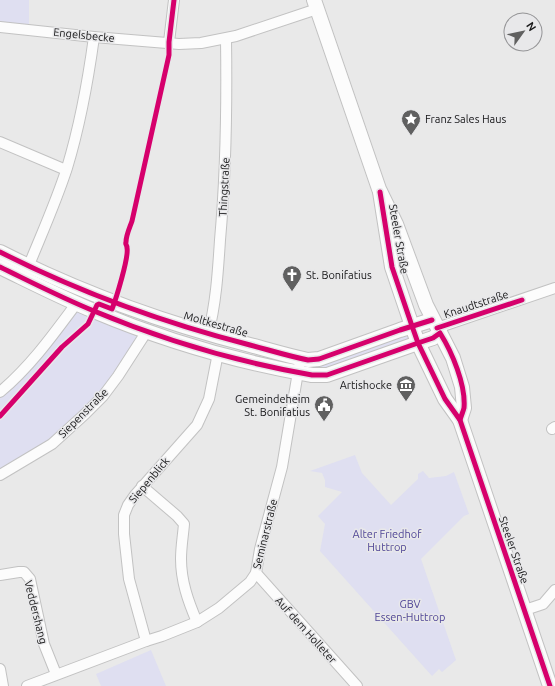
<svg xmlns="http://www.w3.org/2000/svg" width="555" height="686" font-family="Ubuntu,sans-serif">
<rect width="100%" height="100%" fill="#e9e9e9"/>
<g fill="#dfdff1">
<path d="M0 0H29V29L0 26Z"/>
<path d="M76 304 144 331C117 371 89 412 49 441 34 452 16 461 0 471V392Z"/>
<path d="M408 331 411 339 317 371 314 364Z"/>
<path d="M355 455 362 473 391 505 418 479V474L423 471 429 478 446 476 454 472 469 514 464 516 421 559 456 660 442 672 439 669 432 676 320 551 325 524 318 516 342 492 325 487V480L322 473 310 471Z"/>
<path d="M151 650 166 686H101L96 674Z"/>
</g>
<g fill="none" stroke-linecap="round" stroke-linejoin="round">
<defs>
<g id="street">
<path d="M0 27 94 37 179 44 201 43 236 36 317 9"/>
<path d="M169 42 174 0"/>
<path d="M0 142 66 170"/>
<path d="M29 265C42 233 56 202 67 168 80 125 88 81 94 37"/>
<path d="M437 328 555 288"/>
<path d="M208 334C216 304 218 271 220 240 226 173 227 106 226 39"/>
<path d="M0 392C30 367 53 335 76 304"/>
<path d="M552 429 555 427"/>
<path d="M0 475 52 444 85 414 103 396 118 376 147 331"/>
<path d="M142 486 177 516 184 524C183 536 181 547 181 559 181 581 188 601 197 622"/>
<path d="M256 573 357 686"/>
<path d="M0 575 19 572H24L30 579 44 644 56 674"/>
<path d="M525 610 543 604 555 590"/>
<path d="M146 641 129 579 124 534V515L128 505 135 495 197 425 209 399 218 353"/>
<path d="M0 669 3 686"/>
<path d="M27 686 146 641 162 636 197 622 219 608 250 582 256 573 260 549 282 467 299 366"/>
</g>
<g id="secondary">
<path d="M314 0 379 189 396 224 426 305 453 358 462 387 464 408 460 420"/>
<path d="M380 192 392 267 412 326 418 343 445 399 460 420 550 686"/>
<path d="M0 252C79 292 164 323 250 345 269 350 288 356 308 360L319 359 400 330 432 320"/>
<path d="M0 267C31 282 62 298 94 311 163 340 238 362 312 375H327L418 343 433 338 440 333"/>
</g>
</defs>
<use href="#street" stroke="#c2c2c2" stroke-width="12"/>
<use href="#secondary" stroke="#c2c2c2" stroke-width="16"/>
<use href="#street" stroke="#fcfcfc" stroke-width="10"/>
<use href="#secondary" stroke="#fcfcfc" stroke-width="14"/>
<defs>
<g id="cycleway">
<path d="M380 192 392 267 412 326 418 343 445 399 460 420 550 686"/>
<path d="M0 252C79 292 164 323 250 345 269 350 288 356 308 360L319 359 400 330 432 320"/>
<path d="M0 267C31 282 62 298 94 311 163 340 238 362 312 375H327L418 343 433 338 440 333C452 352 466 385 464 408 463 412 461 416 460 420"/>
<path d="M437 328 522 300"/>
<path d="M0 416 62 347 88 324 97 305 99 304 112 309C116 299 129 257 127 248 127 244 125 245 126 242 126 235 130 227 132 221L169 55V42L174 0"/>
</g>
</defs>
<use href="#cycleway" stroke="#e8e8ea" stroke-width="8"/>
<use href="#cycleway" stroke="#d6006c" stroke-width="5"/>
</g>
<defs>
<symbol id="sight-pin" viewBox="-11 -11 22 30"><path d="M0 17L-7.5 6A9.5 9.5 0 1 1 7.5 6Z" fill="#606060" stroke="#e8e8ea"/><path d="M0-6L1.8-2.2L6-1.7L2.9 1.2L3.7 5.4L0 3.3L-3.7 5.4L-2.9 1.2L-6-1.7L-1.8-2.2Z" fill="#fff"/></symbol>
<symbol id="church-pin" viewBox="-11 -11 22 30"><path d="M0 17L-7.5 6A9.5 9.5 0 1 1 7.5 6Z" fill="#606060" stroke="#e8e8ea"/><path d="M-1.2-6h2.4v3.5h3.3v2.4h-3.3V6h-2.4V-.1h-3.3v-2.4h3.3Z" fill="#fff"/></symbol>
<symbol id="museum-pin" viewBox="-11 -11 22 30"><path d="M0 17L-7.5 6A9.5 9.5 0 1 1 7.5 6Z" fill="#606060" stroke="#e8e8ea"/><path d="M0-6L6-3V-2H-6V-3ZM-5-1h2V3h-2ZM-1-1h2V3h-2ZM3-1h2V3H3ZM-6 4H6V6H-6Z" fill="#fff"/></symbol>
<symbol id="civic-pin" viewBox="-11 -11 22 30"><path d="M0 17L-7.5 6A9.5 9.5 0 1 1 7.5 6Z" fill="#606060" stroke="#e8e8ea"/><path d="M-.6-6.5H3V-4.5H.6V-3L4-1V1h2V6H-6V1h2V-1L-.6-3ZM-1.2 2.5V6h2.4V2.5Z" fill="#fff"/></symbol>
</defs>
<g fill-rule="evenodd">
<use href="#sight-pin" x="400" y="108" width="22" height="30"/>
<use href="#church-pin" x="281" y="264" width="22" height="30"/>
<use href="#museum-pin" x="395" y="374" width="22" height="30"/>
<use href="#civic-pin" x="313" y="394" width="22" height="30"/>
</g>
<g text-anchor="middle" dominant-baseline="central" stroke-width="3" stroke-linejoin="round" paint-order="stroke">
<g font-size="11" fill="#161617" stroke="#e8e8ea">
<text transform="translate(84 35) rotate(6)">Engelsbecke</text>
<text transform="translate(224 187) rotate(-87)">Thingstraße</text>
<text transform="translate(399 239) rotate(80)">Steeler Straße</text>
<text transform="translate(476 304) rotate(-18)">Knaudtstraße</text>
<text transform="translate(216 324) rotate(16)">Moltkestraße</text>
<text transform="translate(83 413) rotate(-45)">Siepenstraße</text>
<text transform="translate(149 480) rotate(-50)">Siepenblick</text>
<text transform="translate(265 534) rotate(-76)">Seminarstraße</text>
<text transform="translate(514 550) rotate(71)">Steeler Straße</text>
<text transform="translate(36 612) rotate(76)">Veddershang</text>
<text transform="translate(306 630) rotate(48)">Auf dem Holleter</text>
</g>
<g font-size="11" fill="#161617" stroke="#e8e8ea" text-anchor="start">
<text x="425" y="119">Franz Sales Haus</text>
<text x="306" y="275">St. Bonifatius</text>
<text x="392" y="385" text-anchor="end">Artishocke</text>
<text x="310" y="399" text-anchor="end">Gemeindeheim<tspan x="310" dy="13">St. Bonifatius</tspan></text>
</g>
<g font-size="11" fill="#504697" stroke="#e8e8ea">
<text x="387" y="534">Alter Friedhof<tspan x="387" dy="13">Huttrop</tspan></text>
<text x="410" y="604">GBV<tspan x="410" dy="13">Essen-Huttrop</tspan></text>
</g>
</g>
<g transform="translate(523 32) rotate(57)"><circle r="19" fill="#e8e8ea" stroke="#949496"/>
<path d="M0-3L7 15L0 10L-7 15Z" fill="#606060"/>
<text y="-6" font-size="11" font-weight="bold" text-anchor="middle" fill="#161617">N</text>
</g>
</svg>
